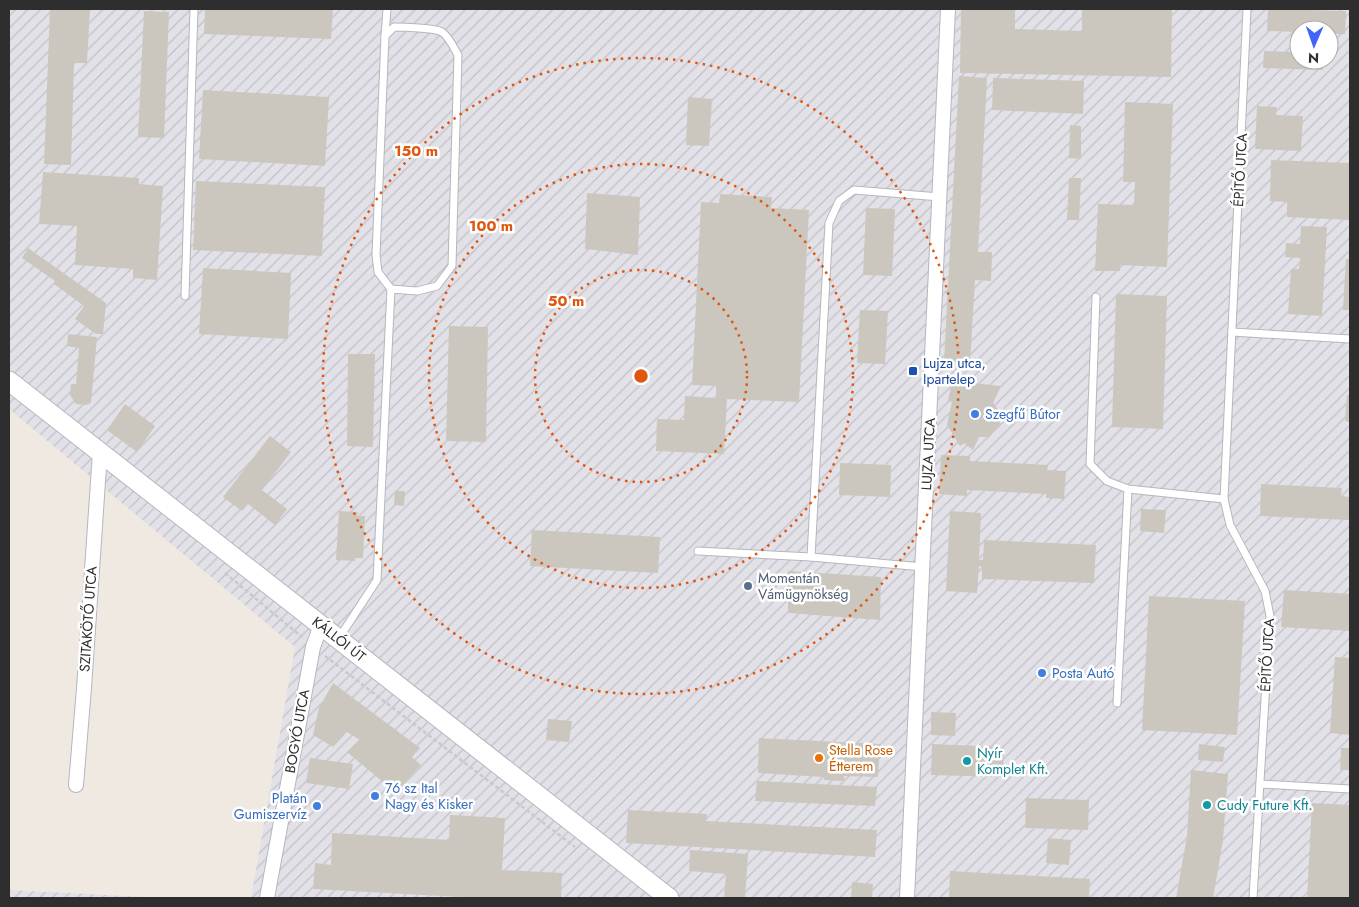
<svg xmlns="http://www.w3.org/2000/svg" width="1359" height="907" font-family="Jost,sans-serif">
<defs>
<pattern id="industrial-furrows" width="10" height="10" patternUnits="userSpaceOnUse" patternTransform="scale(1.25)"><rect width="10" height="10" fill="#e3e1e8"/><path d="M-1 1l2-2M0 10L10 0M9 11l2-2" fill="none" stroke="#c3c1c7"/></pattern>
</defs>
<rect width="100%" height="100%" fill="#efe9e1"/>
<g fill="url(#industrial-furrows)" fill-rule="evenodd">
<path d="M9 9H1350V898H251L295 647 9 409ZM1299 30H1329V60H1299Z"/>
<path d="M9 890 165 898H9Z"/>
</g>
<g fill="#cbc7bf">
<path d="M50 9H90L87 63H74L71 165 44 164Z"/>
<path d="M205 9H333L331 39 204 34Z"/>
<path d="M961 9H1015V29L1082 31V9H1172L1171 77 960 73Z"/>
<path d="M1268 9 1346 11 1345 34H1329V30H1299V32L1267 31Z"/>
<path d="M144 11 169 12 164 138 138 137Z"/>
<path d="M1264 51 1299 52V60H1324L1323 70 1263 68Z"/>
<path d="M959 76 987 78 978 252H992L991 281 975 280 970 363 944 362Z"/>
<path d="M993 78 1084 81 1083 114 992 110Z"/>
<path d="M203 90 329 97 325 166 199 159Z"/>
<path d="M688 97 712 99 709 146 686 145Z"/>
<path d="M1125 102 1173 104 1167 267 1120 265V271H1095L1098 204 1134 205 1135 182H1123Z"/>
<path d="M1257 106 1277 107 1276 115 1303 116 1301 151 1255 149Z"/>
<path d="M1070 125 1081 126V159L1069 158Z"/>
<path d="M1271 160 1350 163V220L1287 217V202L1270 201Z"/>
<path d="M43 172 139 178V184L163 186 157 280 133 278V269L75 265 77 226 39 224Z"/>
<path d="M1069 178H1081L1079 220H1067Z"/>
<path d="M196 181 325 187 322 256 193 250Z"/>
<path d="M587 193 640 197 638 255 585 249Z"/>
<path d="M720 194 772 197 771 208 809 210 799 402 727 399 724 454 656 451 657 419 684 420 685 396 716 398V386L692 385 701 202 719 203Z"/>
<path d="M866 208 895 209 892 276 863 275Z"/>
<path d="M1301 226 1327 227 1322 316 1288 314 1291 269H1299L1300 258 1285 257 1286 243 1300 244Z"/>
<path d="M28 248 106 303 103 334H96L75 319 84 306 54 284 55 281 22 258Z"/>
<path d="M1346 259H1350V310H1343Z"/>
<path d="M203 268 291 273 288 339 199 334Z"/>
<path d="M1116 294 1167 296 1163 429 1112 427Z"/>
<path d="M860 310 888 311 885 364 857 363Z"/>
<path d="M449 326 488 327 486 442 446 441Z"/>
<path d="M68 334 97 337 91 403 86 405 76 404 70 395 71 384H76L79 348 67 346Z"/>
<path d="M348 354H375L373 447 347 446Z"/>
<path d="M952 381 1001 386 993 403 999 411 1000 424 989 437H979L973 450 964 443 960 446 947 425 952 402 948 401Z"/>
<path d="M1347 395H1350V422L1345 421Z"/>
<path d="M125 404 155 426 137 452 107 430Z"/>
<path d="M270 436 291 452 262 490 287 509 275 525 248 504 242 511 223 497Z"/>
<path d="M941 455 970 456V461L1048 465 1047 470 1066 471 1064 499 1046 498V494L967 490V496L939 494Z"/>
<path d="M840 463 891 465 890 497 839 495Z"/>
<path d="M1261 484 1342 488 1341 496 1350 497V520L1260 516Z"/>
<path d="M395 491H405L404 506 394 505Z"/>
<path d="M1141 509 1166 510 1164 533 1140 531Z"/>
<path d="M339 511 358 512 357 516H365L363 558H355V561L336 560Z"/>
<path d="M950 511 981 513 979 560H983L984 540 1096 545 1094 583 982 579V567L979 566 977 593 946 591Z"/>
<path d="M532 530 660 537 658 573 530 566Z"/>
<path d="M788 571 881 577 880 620 788 613Z"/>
<path d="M1284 590 1350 594V631L1281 627Z"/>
<path d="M1149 596 1245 601 1237 735 1142 730Z"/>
<path d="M1335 657 1350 658V735L1330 733Z"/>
<path d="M333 683 420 748 412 757 421 765 395 792 347 752 360 740 347 732 333 747 313 735 319 708Z"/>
<path d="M931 712 956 713 955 736 931 735Z"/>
<path d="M548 719 572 721 569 742 546 740Z"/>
<path d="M759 738 880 744 878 777 844 776V781L824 780V777L758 773Z"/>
<path d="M932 744 1004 747 1003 777 931 775Z"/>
<path d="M1199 744 1225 747 1223 762 1198 760Z"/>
<path d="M1341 748H1350V770H1340Z"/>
<path d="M310 758 353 764 349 789 306 783Z"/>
<path d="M1191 770 1228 774 1223 840 1213 898H1176L1187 836Z"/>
<path d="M757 781 877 787 875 806 755 801Z"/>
<path d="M1026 798 1089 800 1088 830 1025 828Z"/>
<path d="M1312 803 1350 805V898H1307Z"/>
<path d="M628 810 707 814 706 821 877 830 875 857 626 843Z"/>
<path d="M450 815 505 818 502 870 562 873 561 898H479L313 889 315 863 331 865 332 833 449 840Z"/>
<path d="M1048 838 1071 840 1069 865 1046 863Z"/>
<path d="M690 850 748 854 745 898H724L726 874 689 871Z"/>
<path d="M950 871 1090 879 1089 898H949Z"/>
<path d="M852 882 873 884 872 898H851Z"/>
</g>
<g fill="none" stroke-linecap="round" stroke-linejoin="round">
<defs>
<g id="service">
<path d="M1247 9 1224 499 1230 525 1265 591 1270 616 1253 898"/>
<path d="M385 36 387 9"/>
<path d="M185 296 194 9"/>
<path d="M1096 297 1090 464 1107 481 1128 489 1224 499"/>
<path d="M1232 332 1350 339"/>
<path d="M698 551 811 557 923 567"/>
<path d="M811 557 829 223 839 201 854 190 940 197"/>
<path d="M339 638 377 580 391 289 378 272 376 255 385 36 394 27C403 27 435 28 442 32 449 37 454 48 458 55L452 266 437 286 417 291 391 289"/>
<path d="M1117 703 1128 489"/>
<path d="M1260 784 1350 789"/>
</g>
<g id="minor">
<path d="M76 785 84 688 100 452"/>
<path d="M267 898 313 647 321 625"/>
<path d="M907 898 948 9"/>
</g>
<path id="secondary" d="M9 381 669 898"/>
</defs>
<use href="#service" stroke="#b4b7c1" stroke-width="9"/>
<use href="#minor" stroke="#b4b7c1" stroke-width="16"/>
<use href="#secondary" stroke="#b4b7c1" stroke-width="21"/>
<g stroke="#c9c9c9" stroke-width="2.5" stroke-dasharray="4 2.5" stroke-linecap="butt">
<path d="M225 573 302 637"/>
<path d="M325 656 575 847"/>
</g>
<use href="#service" stroke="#fff" stroke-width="7"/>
<use href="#minor" stroke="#fff" stroke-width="14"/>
<use href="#secondary" stroke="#fff" stroke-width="19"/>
</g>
<g fill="none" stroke="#df570e" stroke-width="2.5" stroke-dasharray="2.5 5">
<circle cx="641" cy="376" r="106"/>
<circle cx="641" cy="376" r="212"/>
<circle cx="641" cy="376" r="318"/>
</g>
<rect fill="#1a4fb4" stroke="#fff" stroke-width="2" x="908" y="366" width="10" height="10" rx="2.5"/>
<g fill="#3f7fe0" stroke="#fff" stroke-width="2">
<circle cx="975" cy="414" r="5"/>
<circle cx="1042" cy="673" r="5"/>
<circle cx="375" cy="796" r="5"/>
<circle cx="317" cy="806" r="5"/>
</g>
<circle fill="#5c6f8a" stroke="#fff" stroke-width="2" cx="748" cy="586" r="5"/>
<circle fill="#e8710a" stroke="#fff" stroke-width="2" cx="819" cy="758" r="5"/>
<g fill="#0f9aa8" stroke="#fff" stroke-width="2">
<circle cx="967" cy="761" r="5"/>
<circle cx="1207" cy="805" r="5"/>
</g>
<g text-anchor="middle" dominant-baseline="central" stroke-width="5" stroke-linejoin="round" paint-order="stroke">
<g font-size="14" fill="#2e2e2e" stroke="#fff">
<text transform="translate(1240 170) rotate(-87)">ÉPÍTŐ UTCA</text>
<text transform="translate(928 454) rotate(-87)">LUJZA UTCA</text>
<text transform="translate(88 619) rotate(-86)">SZITAKÖTŐ UTCA</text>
<text transform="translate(339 639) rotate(38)">KÁLLÓI ÚT</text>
<text transform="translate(1267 655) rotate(-87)">ÉPÍTŐ UTCA</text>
<text transform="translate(297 731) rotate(-80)">BOGYÓ UTCA</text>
</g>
<g font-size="14" fill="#164399" stroke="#fff" text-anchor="start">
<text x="923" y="363">Lujza utca,<tspan x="923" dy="16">Ipartelep</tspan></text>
</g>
<g font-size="14" fill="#366cbe" stroke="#fff" text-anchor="start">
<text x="985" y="414">Szegfű Bútor</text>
<text x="1052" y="673">Posta Autó</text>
<text x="385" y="788">76 sz Ital<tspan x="385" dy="16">Nagy és Kisker</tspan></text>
<text x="307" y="798" text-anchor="end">Platán<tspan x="307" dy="16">Gumiszervíz</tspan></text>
</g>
<g font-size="14" fill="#4e5e75" stroke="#fff" text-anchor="start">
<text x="758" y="578">Momentán<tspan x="758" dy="16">Vámügynökség</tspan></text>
</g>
<g font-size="14" fill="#c56008" stroke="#fff" text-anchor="start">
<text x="829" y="750">Stella Rose<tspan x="829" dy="16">Étterem</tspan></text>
</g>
<g font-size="14" fill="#0d838f" stroke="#fff" text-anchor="start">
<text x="977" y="753">Nyír<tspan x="977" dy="16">Komplet Kft.</tspan></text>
<text x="1217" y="805">Cudy Future Kft.</text>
</g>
</g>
<circle cx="641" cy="376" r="8" fill="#df570e" stroke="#fff" stroke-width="2.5"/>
<g font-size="15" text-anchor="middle" font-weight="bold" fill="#df570e" stroke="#fff" stroke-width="5" stroke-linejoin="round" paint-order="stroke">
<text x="416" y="156">150 m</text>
<text x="491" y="231">100 m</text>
<text x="566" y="306">50 m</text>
</g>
<rect width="1359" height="907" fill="none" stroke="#2e2e2e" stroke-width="20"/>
<g transform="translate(1314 45) rotate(182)"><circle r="24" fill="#ffffff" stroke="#ababab"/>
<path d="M0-4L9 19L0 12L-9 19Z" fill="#4264fb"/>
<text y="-8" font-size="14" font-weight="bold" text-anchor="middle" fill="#2e2e2e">N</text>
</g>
</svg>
